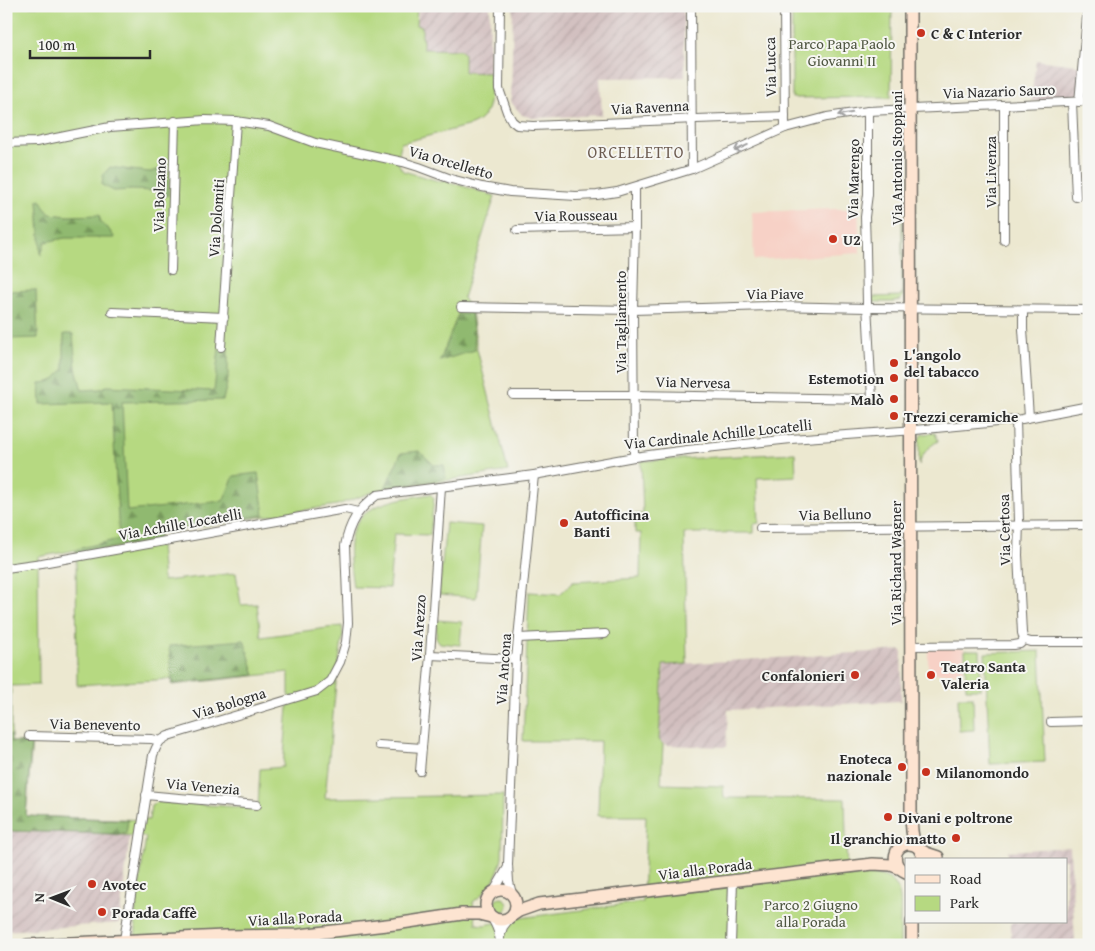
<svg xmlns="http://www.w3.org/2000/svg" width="1095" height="951" font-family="'Gentium Book Plus',serif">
<defs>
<pattern id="industrial-furrows" width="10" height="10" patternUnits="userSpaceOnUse" patternTransform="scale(1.25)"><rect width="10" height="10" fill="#d2bfbf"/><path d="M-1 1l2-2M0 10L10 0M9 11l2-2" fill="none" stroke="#b4a4a4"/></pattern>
<pattern id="forest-firs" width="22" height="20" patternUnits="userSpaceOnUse" patternTransform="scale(1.25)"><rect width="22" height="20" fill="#90b96f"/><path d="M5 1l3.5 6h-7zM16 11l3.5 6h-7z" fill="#76975b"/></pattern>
</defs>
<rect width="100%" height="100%" fill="#f6f6f2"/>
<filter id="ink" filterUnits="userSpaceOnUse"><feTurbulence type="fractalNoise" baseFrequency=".02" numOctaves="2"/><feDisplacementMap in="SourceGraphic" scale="10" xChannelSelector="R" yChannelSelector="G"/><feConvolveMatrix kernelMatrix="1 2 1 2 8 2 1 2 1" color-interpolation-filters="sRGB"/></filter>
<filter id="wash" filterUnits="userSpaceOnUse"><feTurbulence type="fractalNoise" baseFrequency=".0096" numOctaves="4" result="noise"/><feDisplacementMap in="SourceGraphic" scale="20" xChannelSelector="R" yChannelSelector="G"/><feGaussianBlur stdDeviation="1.12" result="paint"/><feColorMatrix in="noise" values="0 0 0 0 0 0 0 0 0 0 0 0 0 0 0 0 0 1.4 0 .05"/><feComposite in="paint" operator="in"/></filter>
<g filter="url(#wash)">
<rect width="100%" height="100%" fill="#ece8d0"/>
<g fill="#f7d1c6">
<path d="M834 209H858L860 253 754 260 752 212Z"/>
<path d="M928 648H964L963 673H928Z"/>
</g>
<g fill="url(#industrial-furrows)">
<path d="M419 6H490L489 77 418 68 421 28 417 26Z"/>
<path d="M513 6H683L685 77 600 78 602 115 533 118 522 115 511 102Z"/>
<path d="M1036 60 1084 66 1082 99 1031 101Z"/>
<path d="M902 650 901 701 728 710 726 747 666 745 659 740 664 665Z"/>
<path d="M6 816H8L9 832 130 835 119 923 6 931Z"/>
<path d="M1070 847 1075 942 1011 941V922H1066V860H1008V851Z"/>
</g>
<g fill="#b6d981" stroke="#708256" fill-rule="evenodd">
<path d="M6 6H417L416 25 422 26V40H423V49L461 50 464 54V72L490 73C489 94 494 116 471 125L401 143C400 152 395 163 403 171L442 182 443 180 495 196 463 298 472 312 477 349 508 471 376 491 337 505 159 533 163 581 236 573 241 605 257 604 261 637 342 626 343 635 337 673 325 798 503 795 502 857C498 877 489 890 473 902L476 924 484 925 520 918 643 902 646 816H598L600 741H523L529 592 560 594 573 582 640 578 641 533H635V514H643L641 461 795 453 796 476 757 478 759 523 754 524V533H684L687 664 663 665 659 740 663 744 661 784 723 786 724 798 845 799 847 876C859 876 871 873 882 876 902 881 901 901 900 918 900 927 900 936 900 945H135L136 928 134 923 146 837 108 834 9 831V802H6ZM76 550 77 685 171 679 172 685 289 672V695L283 767 260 769 258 808 157 802 151 806 149 820 26 816 32 742H11V686L39 685 38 557Z"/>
<path d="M792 6H892L891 97 792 98Z"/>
<path d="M902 218H903V296L901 300 894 301V302H874L872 300 873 297 900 296 902 294Z"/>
<path d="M935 433 938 441C928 447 922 454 919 465V439L922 434Z"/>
<path d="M430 494 434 498 430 535 394 534 389 588 353 587C351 571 347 549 352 533 362 501 402 499 430 494Z"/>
<path d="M446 523 482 526 476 598 439 595Z"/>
<path d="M437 620 462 622 460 645 440 643 436 638Z"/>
<path d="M965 650H980L981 689H966Z"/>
<path d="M1040 651 1045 762 990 764 985 653Z"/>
<path d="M958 697H973L974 730 959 731Z"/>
<circle cx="501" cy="905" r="7"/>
</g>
<g fill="url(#forest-firs)" stroke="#5e724d">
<path d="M110 167 131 170 150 172 164 168 168 170V196L154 191 132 190 114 191 102 185 103 175Z"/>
<path d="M38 200H41L44 207 50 214 68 216 99 215C100 220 102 226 107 227L115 238H65L45 242 41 255Z"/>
<path d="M36 290 38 338 6 339V291Z"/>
<path d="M460 309H469L471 312 475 350 440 361Z"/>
<path d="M64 334H73L76 368 82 390 100 389 107 386 214 391 219 349H228V379L223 400 122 402 127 511 223 501 234 476 258 473 264 515 158 531V540L77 554V549L119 539 112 402 41 404 40 383C58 382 52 378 64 370Z"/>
<path d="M419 451 434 465H444L446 478 385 488 401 453Z"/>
<path d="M244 640 255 675 172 684 169 646Z"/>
<path d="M6 735H11V742H31L26 816 128 820 126 834 9 831 11 758 6 757Z"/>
</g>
</g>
<g filter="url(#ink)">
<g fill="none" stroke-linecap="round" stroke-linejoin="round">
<defs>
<g id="street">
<path d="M500 6 499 89 507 112 512 121 517 125 533 126 696 119 785 116"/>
<path d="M691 6 692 169"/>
<path d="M784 6 785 128"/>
<path d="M1072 102 1076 197"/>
<path d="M1079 102 1088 6"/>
<path d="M1004 105V240"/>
<path d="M6 143 36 142 110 127 205 120 236 121 269 126 315 143 403 162 419 167 451 179 482 187 510 192 576 196 597 195 617 192 692 169 785 128 827 117 868 111 1089 101"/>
<path d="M517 230 635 227"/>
<path d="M171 270 175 121"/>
<path d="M461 307 633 310 773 306 867 308 1089 310"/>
<path d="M1023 310V329L1029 417"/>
<path d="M112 312 224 317"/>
<path d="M221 347 236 121"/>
<path d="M513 395H634L872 399 867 304 866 249 865 217 868 194V111"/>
<path d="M1016 420 1019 521 1018 555 1022 633 1024 640"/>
<path d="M634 457 633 310 635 227V187"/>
<path d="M760 528 1089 525"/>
<path d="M6 568 42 563 345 509 358 512"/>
<path d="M518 638 605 634"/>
<path d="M1024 640 1031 642H1089"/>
<path d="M911 646 1014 645 1020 644 1024 640"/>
<path d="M430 655 516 659"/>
<path d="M1051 722 1089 721"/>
<path d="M29 736 152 739 160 741"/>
<path d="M379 745 422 748"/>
<path d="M420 771 430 655 441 487"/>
<path d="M146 795 257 805"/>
<path d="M494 891 508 867"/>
<path d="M512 894 509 882 508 865 516 659 534 475"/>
<path d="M491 917C497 927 500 934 500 945"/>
<path d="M500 937 503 927 510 918"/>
<path d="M124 940 153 755 156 748 160 741 168 736 317 691 330 681 340 662 346 642 348 623 345 546C349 523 358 509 377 495L534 475 634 457 687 450 791 439 915 430 988 423 1022 419 1089 406"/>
<path d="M731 945 733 881"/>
</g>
<g id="secondary">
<path d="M910 6 911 818C912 825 911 835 915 842 918 849 923 851 923 860"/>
<path d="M921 850 926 853 938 857"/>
<path d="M906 872C885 863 898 835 918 847"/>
<circle cx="501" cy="905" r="15"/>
<path d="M513 915 519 911 539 904 873 864 891 865 899 868"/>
<path d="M912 922V945"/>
<path d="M27 945 224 936 299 935 395 924 462 914H479L491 917"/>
</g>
</defs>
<use href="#street" stroke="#6f6d65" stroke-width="10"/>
<use href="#secondary" stroke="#6f6d65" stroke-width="14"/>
<use href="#street" stroke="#fff" stroke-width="8"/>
<use href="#secondary" stroke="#fde4d1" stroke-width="11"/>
</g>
<defs><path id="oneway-shaft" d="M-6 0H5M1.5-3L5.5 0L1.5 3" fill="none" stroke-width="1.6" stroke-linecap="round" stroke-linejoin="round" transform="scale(1.25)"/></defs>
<g stroke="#a0a0a0">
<use href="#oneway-shaft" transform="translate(845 114) rotate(171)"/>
<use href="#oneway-shaft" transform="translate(741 148) rotate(156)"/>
</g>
</g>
<g fill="#c8321e" stroke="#f6f6f2" stroke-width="2">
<circle cx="921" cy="33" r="5"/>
<circle cx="833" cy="239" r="5"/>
<circle cx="894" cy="363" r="5"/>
<circle cx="894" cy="378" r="5"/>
<circle cx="894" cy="399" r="5"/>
<circle cx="894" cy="416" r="5"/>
<circle cx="564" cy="523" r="5"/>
<circle cx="855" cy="675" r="5"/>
<circle cx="931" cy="675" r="5"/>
<circle cx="902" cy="767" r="5"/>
<circle cx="926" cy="772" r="5"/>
<circle cx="888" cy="817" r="5"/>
<circle cx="956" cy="838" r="5"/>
<circle cx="92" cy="884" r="5"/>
<circle cx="102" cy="912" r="5"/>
</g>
<g text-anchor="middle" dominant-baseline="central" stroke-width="4" stroke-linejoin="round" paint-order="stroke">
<g font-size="15" font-weight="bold" fill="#2b2b2b" stroke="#f6f6f2" text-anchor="start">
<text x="931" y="33">C &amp; C Interior</text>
<text x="843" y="239">U2</text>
<text x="904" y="354">L'angolo<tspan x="904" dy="17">del tabacco</tspan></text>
<text x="884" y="378" text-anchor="end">Estemotion</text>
<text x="884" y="399" text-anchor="end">Malò</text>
<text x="904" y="416">Trezzi ceramiche</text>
<text x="574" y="514">Autofficina<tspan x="574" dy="17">Banti</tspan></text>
<text x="941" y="666">Teatro Santa<tspan x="941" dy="17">Valeria</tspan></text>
<text x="845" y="675" text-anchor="end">Confalonieri</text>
<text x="892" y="758" text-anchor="end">Enoteca<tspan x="892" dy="17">nazionale</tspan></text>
<text x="936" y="772">Milanomondo</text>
<text x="898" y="817">Divani e poltrone</text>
<text x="946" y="838" text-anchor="end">Il granchio matto</text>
<text x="102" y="884">Avotec</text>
<text x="112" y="912">Porada Caffè</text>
</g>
<g font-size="15" fill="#4e5640" stroke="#f6f6f2">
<text x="842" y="43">Parco Papa Paolo<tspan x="842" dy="17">Giovanni II</tspan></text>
<text x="811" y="904">Parco 2 Giugno<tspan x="811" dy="17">alla Porada</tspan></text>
</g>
<g font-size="15" fill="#2b2b2b" stroke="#f6f6f2">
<text transform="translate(770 67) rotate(-91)">Via Lucca</text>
<text transform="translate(999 91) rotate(-2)">Via Nazario Sauro</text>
<text transform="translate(650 107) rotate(-3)">Via Ravenna</text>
<text transform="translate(896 158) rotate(-90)">Via Antonio Stoppani</text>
<text transform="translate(451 162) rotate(16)">Via Orcelletto</text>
<text transform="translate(990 172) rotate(-90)">Via Livenza</text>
<text transform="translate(853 179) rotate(-89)">Via Marengo</text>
<text transform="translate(159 195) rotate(-88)">Via Bolzano</text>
<text transform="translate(576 215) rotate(-1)">Via Rousseau</text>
<text transform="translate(216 218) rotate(-86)">Via Dolomiti</text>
<text x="775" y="293">Via Piave</text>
<text transform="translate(620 322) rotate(-90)">Via Tagliamento</text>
<text transform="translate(693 382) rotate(1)">Via Nervesa</text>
<text transform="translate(718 434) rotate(-6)">Via Cardinale Achille Locatelli</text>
<text transform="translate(835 514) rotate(-1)">Via Belluno</text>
<text transform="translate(180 524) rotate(-10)">Via Achille Locatelli</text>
<text transform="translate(1004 530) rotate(-91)">Via Certosa</text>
<text transform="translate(895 563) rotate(-90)">Via Richard Wagner</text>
<text transform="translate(418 628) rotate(-86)">Via Arezzo</text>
<text transform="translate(503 669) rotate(-86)">Via Ancona</text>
<text transform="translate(229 703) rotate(-17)">Via Bologna</text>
<text transform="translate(95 724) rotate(1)">Via Benevento</text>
<text transform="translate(203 786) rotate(5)">Via Venezia</text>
<text transform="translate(705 869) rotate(-7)">Via alla Porada</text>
<text transform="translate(295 918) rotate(-3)">Via alla Porada</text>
</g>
<g font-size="16" letter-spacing="1" fill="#6d5c51" stroke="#f6f6f2">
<text x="636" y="152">ORCELLETTO</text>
</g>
</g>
<rect width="1095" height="951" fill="none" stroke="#f6f6f2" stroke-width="25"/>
<rect x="905" y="858" width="162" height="65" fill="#f6f6f2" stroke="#a5a5a2"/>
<rect x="915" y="875" width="25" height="8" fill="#fde4d1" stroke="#a5a5a2"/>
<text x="950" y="884" font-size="15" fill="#2b2b2b">Road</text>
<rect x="915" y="896" width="25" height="15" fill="#b6d981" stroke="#a5a5a2"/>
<text x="950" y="908" font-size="15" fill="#2b2b2b">Park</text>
<g transform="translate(52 898) rotate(271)" stroke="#f6f6f2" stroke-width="4" paint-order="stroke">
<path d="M0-4L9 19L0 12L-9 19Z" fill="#2b2b2b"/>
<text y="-8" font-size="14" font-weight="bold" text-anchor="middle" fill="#2b2b2b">N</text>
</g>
<path d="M30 50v8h120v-8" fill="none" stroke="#2b2b2b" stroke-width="2.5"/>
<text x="38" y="50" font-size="15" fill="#2b2b2b" stroke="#f6f6f2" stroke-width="4" paint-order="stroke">100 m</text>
</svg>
